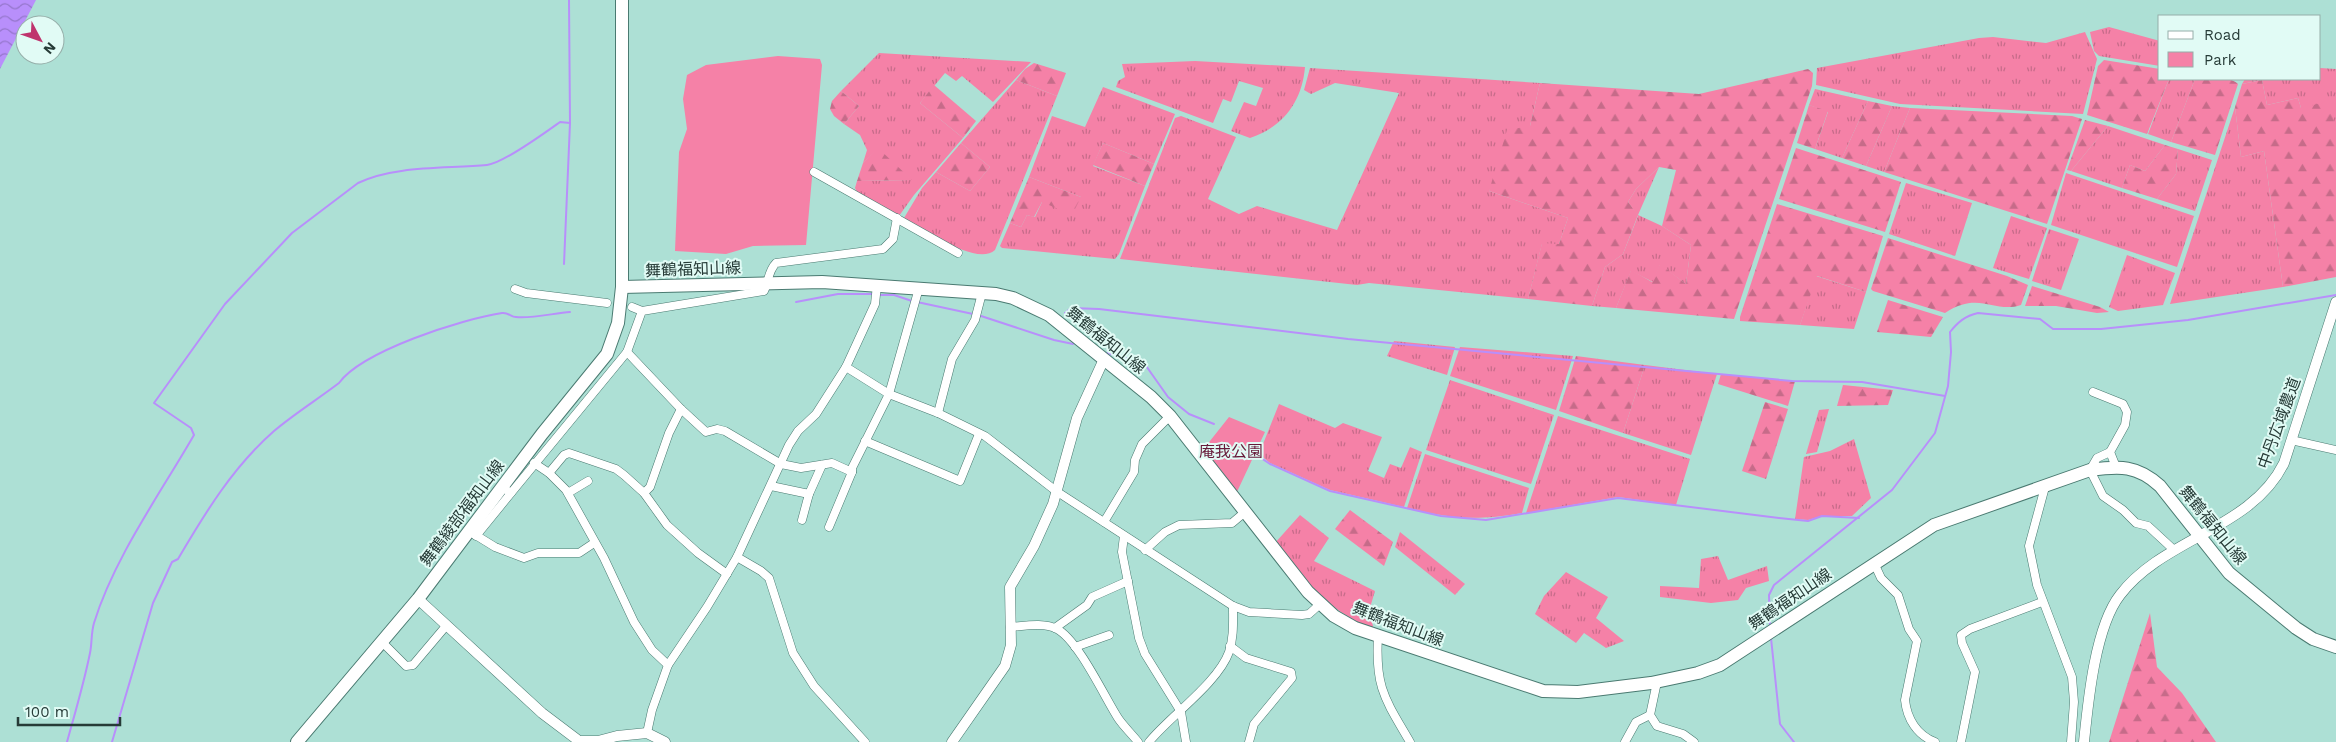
<svg xmlns="http://www.w3.org/2000/svg" width="2336" height="742" font-family="'Work Sans','Noto Sans JP',sans-serif">
<defs>
<pattern id="grass-tufts" width="24" height="20" patternUnits="userSpaceOnUse" patternTransform="scale(1.25)"><rect width="24" height="20" fill="#f581a7"/><path d="M3 7l-1-3M5 7V3M7 7l1-3M15 17l-1-3M17 17v-4M19 17l1-3" fill="none" stroke="#c66b89"/></pattern>
<pattern id="forest-firs" width="22" height="20" patternUnits="userSpaceOnUse" patternTransform="scale(1.25)"><rect width="22" height="20" fill="#f581a7"/><path d="M5 1l3.5 6h-7zM16 11l3.5 6h-7z" fill="#c66b89"/></pattern>
<pattern id="water-waves" width="16" height="10" patternUnits="userSpaceOnUse" patternTransform="scale(1.25)"><rect width="16" height="10" fill="#b88ffb"/><path d="M0 5q4-4 8 0t8 0" fill="none" stroke="#9576cc"/></pattern>
</defs>
<rect width="100%" height="100%" fill="#ade0d5"/>
<g fill="url(#grass-tufts)">
<path d="M2109 27 2160 41V66L2099 56 2094 51 2090 32Z"/>
<path d="M2085 32 2097 59 2083 114 1900 104 1816 85 1817 68 1979 38 1993 37 2046 43Z"/>
<path d="M879 53 1031 62 993 102 962 76 956 81 945 73 920 103 963 138 914 195 899 216 857 192 855 188 857 181 911 180 878 149 863 163 867 150 860 135 844 124 859 106 841 91Z"/>
<path d="M1195 61 1305 67C1302 102 1283 127 1250 138L1231 131 1244 102 1256 106 1263 88 1239 81 1231 102 1223 99 1213 123 1116 87 1118 81 1125 77 1122 64Z"/>
<path d="M1310 68 1540 83 1530 126 1489 191 1568 218 1559 244H1542L1528 299 1369 283 1357 285 1120 259 1175 118 1181 116 1236 137 1208 199 1239 214 1257 206 1337 230 1399 93 1335 83 1311 94 1304 90Z"/>
<path d="M2320 68 2336 69V128L2301 108 2298 98 2267 105 2262 80 2242 84 2245 79H2320Z"/>
<path d="M2169 79H2195L2171 142 2148 134Z"/>
<path d="M1016 80 1057 96 995 250C976 267 923 228 904 218L922 188 936 172 970 191 990 167 961 143Z"/>
<path d="M1103 87 1175 114 1154 164 1103 143 1093 166 1145 186 1119 254 1115 259 1002 248 1000 246 1010 223 1021 227 1027 215 1035 217 1042 202 1081 197 1029 177 1052 116 1085 127Z"/>
<path d="M1815 89 1868 101 1842 158 1815 149 1828 112 1809 105Z"/>
<path d="M1892 106 1910 108 1884 172 1866 166Z"/>
<path d="M2235 107 2241 157 2264 151 2283 287 2170 304Z"/>
<path d="M2108 126 2165 145 2145 171 2130 165 2122 188 2071 171Z"/>
<path d="M2178 149 2212 160 2195 211 2157 199 2176 174Z"/>
<path d="M1659 167 1638 215 1662 226 1691 245 1686 284 1660 265 1653 282 1631 271 1616 308 1592 306 1605 267 1623 254 1638 216 1628 202 1636 189Z"/>
<path d="M2066 173 2194 216 2177 267 2051 225Z"/>
<path d="M1906 183 1972 203 1955 256 1889 234Z"/>
<path d="M2011 216 2047 228 2029 279 1993 268Z"/>
<path d="M2049 229 2079 239 2061 290 2032 281Z"/>
<path d="M2127 255 2175 273 2163 305 2118 311 2109 307Z"/>
<path d="M1816 276 1866 292 1854 329 1800 325Z"/>
<path d="M1394 341 1455 347 1447 375 1387 356Z"/>
<path d="M1460 347 1573 356 1556 410 1450 376Z"/>
<path d="M1645 365 1717 374 1691 455 1623 433Z"/>
<path d="M1450 380 1554 415 1531 484 1426 450Z"/>
<path d="M1279 404 1335 428 1343 423 1382 437 1368 471 1384 478 1390 464 1401 468 1410 447 1422 452 1404 507 1330 490 1270 463 1259 454Z"/>
<path d="M1829 409 1817 452 1806 454 1819 410Z"/>
<path d="M1558 416 1690 459 1676 505 1618 497 1526 513Z"/>
<path d="M1854 439 1871 498 1852 516H1822L1808 520 1795 519 1804 457 1830 451Z"/>
<path d="M1425 454 1529 488 1522 513C1475 521 1453 519 1407 508Z"/>
<path d="M1300 515 1329 538 1314 561 1375 591 1369 611 1373 626 1372 629C1324 607 1306 583 1275 543Z"/>
<path d="M1400 532 1465 584 1455 595 1395 547Z"/>
<path d="M1718 556 1728 580 1767 566 1769 581 1746 588 1738 600 1711 603 1660 597V586L1699 588 1701 559Z"/>
<path d="M1566 572 1608 597 1596 618 1624 641 1606 648 1584 633 1576 643 1535 614 1544 596Z"/>
</g>
<g fill="url(#forest-firs)">
<path d="M2104 60 2160 69V79H2169L2147 134 2087 115 2098 66Z"/>
<path d="M1034 63 1066 73 1057 96 1016 80 1025 69Z"/>
<path d="M1808 69 1813 73 1812 86 1734 319 1616 308 1631 270 1652 282 1660 264 1686 284 1691 245 1662 226 1676 170 1659 167 1636 189 1628 202 1638 215 1623 254 1605 267 1592 306 1528 299 1542 243 1559 244 1568 218 1489 191 1507 130 1530 126 1540 83 1699 94Z"/>
<path d="M2195 79C2207 79 2228 75 2238 84L2215 155 2171 142Z"/>
<path d="M2262 80 2267 105 2298 98 2301 108 2329 101 2336 128V277L2283 287 2264 151 2241 157 2235 107 2242 84Z"/>
<path d="M934 85 976 121 963 138 920 103Z"/>
<path d="M841 91 859 106 844 124 834 116 830 109 832 101Z"/>
<path d="M1868 101 1892 106 1866 166 1842 158Z"/>
<path d="M1809 105 1828 111 1815 149 1797 143Z"/>
<path d="M1910 108 2072 116 2082 119 2047 224 1884 172Z"/>
<path d="M2085 120 2108 126 2071 171 2067 170Z"/>
<path d="M961 143 990 167 970 191 936 172Z"/>
<path d="M1103 143 1154 164 1145 186 1093 165Z"/>
<path d="M2165 145 2178 149 2176 174 2157 199 2122 188 2130 165 2145 171Z"/>
<path d="M878 148 912 180 857 181 863 163Z"/>
<path d="M1796 148 1901 182 1885 232 1779 199Z"/>
<path d="M1029 177 1081 197 1072 215 1042 202 1034 217 1027 215 1021 227 1010 223Z"/>
<path d="M1777 204 1883 236 1866 292 1817 276 1800 325 1740 321V317Z"/>
<path d="M1888 238 2007 276 2028 285 2021 305C1994 314 1979 290 1945 313L1873 291 1871 289Z"/>
<path d="M2032 286 2100 307 2109 312 2097 313 2056 306H2025Z"/>
<path d="M1888 300 1943 317 1931 337 1877 332Z"/>
<path d="M1576 356 1645 365 1623 433 1559 411Z"/>
<path d="M1721 374 1795 381 1788 406 1718 384Z"/>
<path d="M1843 385 1893 390 1888 405 1837 406Z"/>
<path d="M1765 402 1788 409 1766 479 1742 471Z"/>
<path d="M1350 510 1393 542 1384 566 1335 529Z"/>
<path d="M2150 613 2157 667 2182 693 2216 742H2109Z"/>
</g>
<g fill="#f581a7">
<path d="M778 56 820 59 822 65 806 245 753 246 726 254 675 251 679 152 687 129 683 99 687 75 706 65Z"/>
<path d="M1229 417 1265 432 1236 494 1199 450 1206 446Z"/>
</g>
<path fill="url(#water-waves)" d="M0 0H36L0 69Z"/>
<g fill="none" stroke-linecap="round" stroke-linejoin="round">
<g stroke="#b88ffb" stroke-width="2">
<path d="M564 264 570 123 569 0"/>
<path d="M878 295H894L912 301"/>
<path d="M796 302 838 294H873"/>
<path d="M917 302 973 314"/>
<path d="M1065 313 1071 308 1099 309 1348 339 1792 381 1862 382 1945 396"/>
<path d="M978 315 1054 340 1073 344"/>
<path d="M1107 353 1144 363 1168 397 1189 414 1214 424"/>
<path d="M1258 456 1270 464 1330 491 1441 516 1486 520 1618 498 1779 518 1808 521 1822 516 1859 518"/>
<path d="M1770 626 1769 595 1774 585 1892 490 1935 433 1948 386 1951 352 1950 332C1958 322 1965 316 1978 313L2040 319 2053 329H2101L2188 320 2336 295"/>
<path d="M1771 638 1780 724 1794 742"/>
<path d="M67 742C75 713 84 683 90 653 92 644 91 633 94 623 114 558 160 494 194 435L191 428 154 403 225 304 292 233 358 183C395 165 447 169 487 165 502 164 546 132 560 122L570 123"/>
<path d="M112 742 153 603 172 562 178 559C205 513 233 467 274 431 294 414 318 399 339 383 362 351 462 319 502 313 508 312 511 317 516 317 530 319 555 313 570 312"/>
</g>
<defs>
<g id="minor">
<path d="M814 172 958 253"/>
<path d="M515 289 526 293 607 303"/>
<path d="M632 307 642 311"/>
<path d="M627 352 681 409 706 432 717 429 725 431 781 464 801 468 832 463 852 472"/>
<path d="M846 367 889 394 938 413 985 436 1056 491 1233 606 1249 612 1302 615 1309 614 1319 605"/>
<path d="M2093 392 2123 404 2127 412 2125 425 2110 452 2116 467"/>
<path d="M938 413 952 359 975 320 982 293"/>
<path d="M2291 440 2336 450"/>
<path d="M865 441 960 481 979 434"/>
<path d="M2110 452 2097 458 2090 470 2103 496 2123 510 2136 523 2148 526 2174 550"/>
<path d="M534 463 549 473 566 490 604 558 634 622 652 650 668 665 652 710 647 733"/>
<path d="M549 473 564 455 569 453 616 469 624 475 644 493 667 525 698 553 727 574"/>
<path d="M771 486 809 494 822 465"/>
<path d="M502 487 511 493 627 352 642 311 764 291C769 281 768 271 776 263L883 249 893 239 897 218"/>
<path d="M2045 487 2029 546 2037 585 2072 677 2074 702 2071 742"/>
<path d="M568 493 588 481"/>
<path d="M644 493 650 487 669 433 681 409"/>
<path d="M802 520 809 494"/>
<path d="M1104 522 1134 472 1135 460 1142 444 1170 416"/>
<path d="M829 527 852 472V468L889 394 919 288"/>
<path d="M469 531 495 547 524 558 538 553H579L594 543"/>
<path d="M476 536 511 493"/>
<path d="M1124 536 1122 552 1139 638 1145 654 1181 712 1186 742"/>
<path d="M1145 550 1165 532 1179 525 1232 523 1245 512"/>
<path d="M737 557 761 571 769 578 793 653 814 686 865 742"/>
<path d="M1874 563 1881 578 1898 595 1909 629 1917 641 1905 700C1907 719 1917 735 1935 742"/>
<path d="M1010 627C1024 626 1044 622 1057 629 1078 640 1104 696 1118 718 1124 727 1132 734 1138 742"/>
<path d="M1055 628 1087 605 1092 597 1128 581"/>
<path d="M1378 636C1375 688 1385 699 1410 742"/>
<path d="M382 642 406 666 413 665 446 626"/>
<path d="M1230 646 1246 658 1291 672 1292 678 1254 724 1249 742"/>
<path d="M1075 647 1109 635"/>
<path d="M668 665 707 607 737 557 789 445 798 431 816 414 846 367 875 304 877 285"/>
<path d="M1657 682 1650 715 1657 726 1683 734 1694 742"/>
<path d="M1149 742C1169 717 1218 683 1229 652 1234 637 1233 622 1233 606"/>
<path d="M1625 742 1636 722 1650 715"/>
<path d="M1961 742 1975 672 1962 643 1961 635 1970 629 2042 602"/>
</g>
<g id="tertiary">
<path d="M418 599 542 713 579 741H598L617 736 647 733 665 742"/>
<path d="M952 742 1005 666 1011 645 1010 587 1034 546 1053 504 1077 418 1104 359"/>
<path d="M2084 742C2088 702 2095 627 2120 595 2163 538 2252 529 2284 463L2336 302"/>
</g>
<g id="primary">
<path d="M622 287 822 282 996 294 1013 298 1049 315 1151 397 1170 416 1308 592 1334 616 1355 628 1543 691 1578 692 1651 683 1698 673 1720 665 1934 525 2090 470C2120 466 2137 465 2160 486L2229 573 2296 628 2313 639 2336 647"/>
<path d="M297 742 418 599 542 434 607 354 618 323 622 287V0"/>
</g>
</defs>
<use href="#minor" stroke="#4a7a71" stroke-width="9"/>
<use href="#tertiary" stroke="#4a7a71" stroke-width="11"/>
<use href="#primary" stroke="#4a7a71" stroke-width="14"/>
<use href="#minor" stroke="#fff" stroke-width="8"/>
<use href="#tertiary" stroke="#fff" stroke-width="10"/>
<use href="#primary" stroke="#fff" stroke-width="12"/>
</g>
<g text-anchor="middle" dominant-baseline="central" stroke-width="4" stroke-linejoin="round" paint-order="stroke">
<g font-size="16" fill="#263b37" stroke="#e1fbf5">
<text transform="translate(693 269) rotate(-2)">舞鶴福知山線</text>
<text transform="translate(1106 340) rotate(39)">舞鶴福知山線</text>
<text transform="translate(2279 423) rotate(-70)">中丹広域農道</text>
<text transform="translate(462 513) rotate(-53)">舞鶴綾部福知山線</text>
<text transform="translate(2213 525) rotate(51)">舞鶴福知山線</text>
<text transform="translate(1790 599) rotate(-34)">舞鶴福知山線</text>
<text transform="translate(1398 624) rotate(21)">舞鶴福知山線</text>
</g>
<g font-size="16" fill="#671a39" stroke="#e1fbf5">
<text x="1231" y="451">庵我公園</text>
</g>
</g>
<rect x="2158" y="15" width="162" height="65" fill="#e1fbf5" stroke="#96aea9"/>
<rect x="2168" y="31" width="25" height="8" fill="#ffffff" stroke="#96aea9"/>
<text x="2204" y="40" font-size="15" fill="#263b37">Road</text>
<rect x="2168" y="52" width="25" height="15" fill="#f581a7" stroke="#96aea9"/>
<text x="2204" y="65" font-size="15" fill="#263b37">Park</text>
<g transform="translate(40 40) rotate(131)"><circle r="24" fill="#e1fbf5" stroke="#96aea9"/>
<path d="M0-4L9 19L0 12L-9 19Z" fill="#bf346d"/>
<text y="-8" font-size="14" font-weight="bold" text-anchor="middle" fill="#263b37">N</text>
</g>
<path d="M18 717v8h102v-8" fill="none" stroke="#263b37" stroke-width="2.5"/>
<text x="25" y="717" font-size="15" fill="#263b37" stroke="#e1fbf5" stroke-width="4" paint-order="stroke">100 m</text>
</svg>
